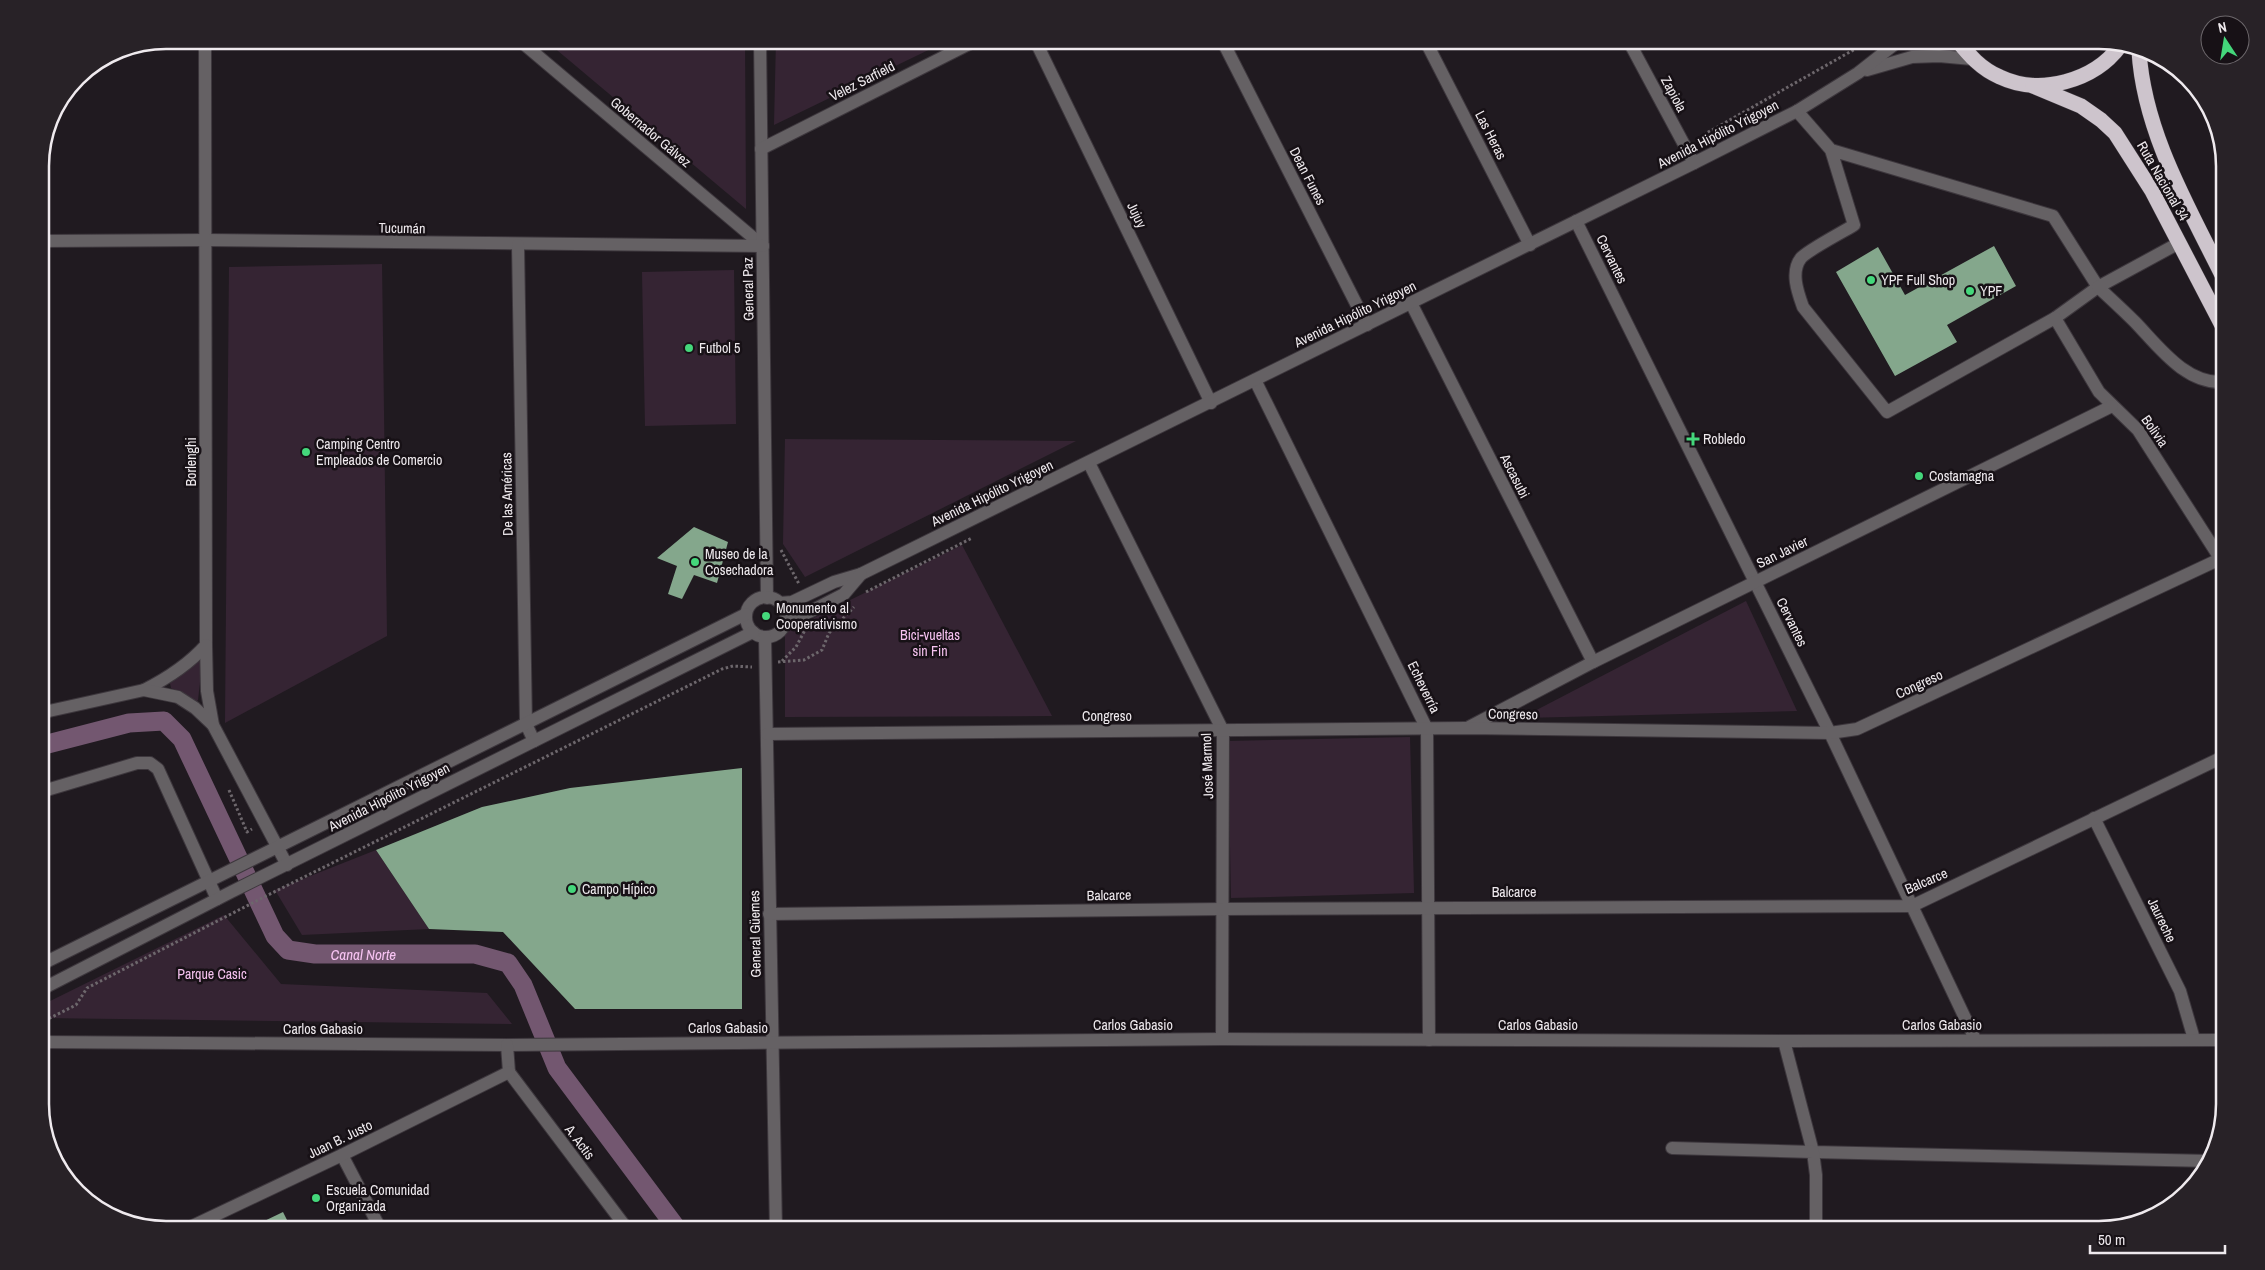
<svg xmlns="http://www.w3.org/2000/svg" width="2265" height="1270" font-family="'Archivo Narrow',sans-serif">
<rect width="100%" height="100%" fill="#201a20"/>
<g fill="#352433">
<path d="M545 40H745L746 209Z"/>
<path d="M776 40H949L774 125Z"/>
<path d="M382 264 387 636 225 723 229 267Z"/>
<path d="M734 270 736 424 645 426 642 272Z"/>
<path d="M785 439 1076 441 805 577 783 544Z"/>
<path d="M962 545 1052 716 785 717V632Z"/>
<path d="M1746 601 1797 711 1521 718Z"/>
<path d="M201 661 202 664 198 700 196 702 171 688 170 683 197 662Z"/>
<path d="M1410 737 1414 893 1231 898 1228 741Z"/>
<path d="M376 850 429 929 302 935 275 890Z"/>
<path d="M224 915 281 984 487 993 512 1024 40 1018V1006Z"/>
</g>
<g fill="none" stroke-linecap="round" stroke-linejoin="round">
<path stroke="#735770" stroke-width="19" id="s1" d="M40 746 129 723 164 721 182 739 275 936 288 950 315 954H475L508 963 523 985 557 1068 678 1230"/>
</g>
<g fill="#84a78c">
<path d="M1994 246 2016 286 1947 325 1957 342 1895 376 1836 272 1878 247 1905 295Z"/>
<path d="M694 527 728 542 717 583 694 575 682 599 668 594 677 566 657 558Z"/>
<path d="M742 768V1009H575L503 932 429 929 376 850 482 807 570 788Z"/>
<path d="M283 1212 292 1230H246Z"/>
</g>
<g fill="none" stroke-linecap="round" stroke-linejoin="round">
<defs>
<g id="minor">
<path d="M205 40 206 645 207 691 213 725 287 865"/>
<path d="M519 40 763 246"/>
<path d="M760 40 767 598"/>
<path d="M1035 40 1211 403"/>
<path d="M1222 40 1367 325"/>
<path d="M1425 40 1530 245"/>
<path d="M1628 40 1694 163"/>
<path d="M1867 70 1912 57 1939 56 1972 59"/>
<path d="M1797 111 1831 150 2053 216 2098 287 2055 318 1887 412 1803 307C1798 293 1790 272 1801 258 1808 250 1843 232 1854 225L1831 150"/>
<path d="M761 149 977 40"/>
<path d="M1576 221 1830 733 1975 1039"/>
<path d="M40 241 206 240 763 246"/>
<path d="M2179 243 2098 287C2111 299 2123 310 2135 322 2159 347 2186 385 2225 382"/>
<path d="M518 245 526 724 534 741"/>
<path d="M1411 303 1593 662"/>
<path d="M2055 318 2099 392 2138 430 2225 566"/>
<path d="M1255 380 1427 729 1429 1040"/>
<path d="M1089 463 1223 731 1222 1039"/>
<circle cx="766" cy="617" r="20"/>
<path d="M780 603 792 602 834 582 861 574 1694 163 1797 111 1858 73 1900 40"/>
<path d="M784 625 844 594 861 574"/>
<path d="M765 637 776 1230"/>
<path d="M144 690C168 678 188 665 206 645"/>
<path d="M40 713 144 690 178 697 195 708 213 725"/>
<path d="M1469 727 1593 662 2112 406"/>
<path d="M767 734 1466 728 1830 733 1857 729 2220 559"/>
<path d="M40 792 137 763H150L158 769 217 899"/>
<path d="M2094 818 2180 991 2194 1039"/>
<path d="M769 914 1223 909 1912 906 2225 756"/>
<path d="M40 965 746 614"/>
<path d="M40 990 231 892 753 632"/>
<path d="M1784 1041 1813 1152 2210 1161"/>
<path d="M40 1042 507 1045 1222 1039 1784 1041 2225 1040"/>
<path d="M507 1045 509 1072"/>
<path d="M509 1072 628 1230"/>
<path d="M1672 1148 1813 1152 1816 1175V1230"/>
<path d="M342 1155 381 1230"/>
<path d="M184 1230 342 1155 509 1072"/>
</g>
<g id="highway">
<path d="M1957 40C1969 55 1981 69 2000 77 2040 96 2094 81 2120 46"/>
<path d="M2139 51C2144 133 2189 208 2225 281"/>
<path d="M2033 86 2081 106 2101 120 2115 133 2152 191 2225 331"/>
</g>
</defs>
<use href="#minor" stroke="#3d373d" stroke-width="14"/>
<use href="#highway" stroke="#3d373d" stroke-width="16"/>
<g stroke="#6d676c" stroke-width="3" stroke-dasharray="2.5 2.5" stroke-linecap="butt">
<path d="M1708 140 1705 134 1871 40"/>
<path d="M781 550 799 584"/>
<path d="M866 592 972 538"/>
<path d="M782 661 796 647 805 630"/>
<path d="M778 662 804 660 822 650 829 633 854 607"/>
<path d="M229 790 247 832 252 829"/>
<path d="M40 1023 76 1005 87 988 268 895 722 669 733 666 752 667"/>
</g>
<use href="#minor" stroke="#656164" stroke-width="12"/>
<use href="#highway" stroke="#cdc4cc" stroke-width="15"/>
</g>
<g fill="#44d77b" stroke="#171116" stroke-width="2">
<circle cx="1871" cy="280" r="5"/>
<circle cx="1970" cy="291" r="5"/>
<circle cx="689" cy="348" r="5"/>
<path d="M1690.5 431.5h5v5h5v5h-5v5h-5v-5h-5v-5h5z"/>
<circle cx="306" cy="452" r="5"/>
<circle cx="1919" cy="476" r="5"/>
<circle cx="695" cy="562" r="5"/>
<circle cx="766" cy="616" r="5"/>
<circle cx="572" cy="889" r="5"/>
<circle cx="316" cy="1198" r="5"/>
</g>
<g text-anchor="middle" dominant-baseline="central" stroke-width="5" stroke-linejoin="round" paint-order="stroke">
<g font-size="14" fill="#efeaee" stroke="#171116">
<text transform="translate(862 81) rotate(-27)">Velez Sarfield</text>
<text transform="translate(1674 94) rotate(62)">Zapiola</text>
<text transform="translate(651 132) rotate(40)">Gobernador Gálvez</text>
<text transform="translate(1718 134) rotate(-27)">Avenida Hipólito Yrigoyen</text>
<text transform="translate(1491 135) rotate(63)">Las Heras</text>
<text transform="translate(1308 176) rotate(63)">Dean Funes</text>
<text transform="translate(2163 181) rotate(60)">Ruta Nacional 34</text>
<text transform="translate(1137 215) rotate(64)">Jujuy</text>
<text transform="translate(402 228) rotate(1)">Tucumán</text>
<text transform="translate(1612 259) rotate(64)">Cervantes</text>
<text transform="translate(748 289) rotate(-91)">General Paz</text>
<text transform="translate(1355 314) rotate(-26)">Avenida Hipólito Yrigoyen</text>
<text transform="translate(2155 431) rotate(55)">Bolivia</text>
<text transform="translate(191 462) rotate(-90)">Borlenghi</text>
<text transform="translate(1515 476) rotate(63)">Ascasubi</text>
<text transform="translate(992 493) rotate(-26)">Avenida Hipólito Yrigoyen</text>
<text transform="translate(507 494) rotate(-91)">De las Américas</text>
<text transform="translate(1782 552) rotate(-26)">San Javier</text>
<text transform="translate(1792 622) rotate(64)">Cervantes</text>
<text transform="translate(1919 684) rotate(-25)">Congreso</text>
<text transform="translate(1424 687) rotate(64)">Echeverría</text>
<text transform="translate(1513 714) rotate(1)">Congreso</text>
<text x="1107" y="716">Congreso</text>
<text transform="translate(1207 766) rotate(-92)">José Marmol</text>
<text transform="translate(389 797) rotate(-27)">Avenida Hipólito Yrigoyen</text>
<text transform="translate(1926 881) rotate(-23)">Balcarce</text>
<text x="1514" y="892">Balcarce</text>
<text transform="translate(1109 895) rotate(-1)">Balcarce</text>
<text transform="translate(2162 920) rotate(64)">Jaureche</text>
<text transform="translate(755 934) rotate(-91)">General Güemes</text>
<text x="1133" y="1025">Carlos Gabasio</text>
<text x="1538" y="1025">Carlos Gabasio</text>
<text x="1942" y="1025">Carlos Gabasio</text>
<text x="728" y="1028">Carlos Gabasio</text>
<text x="323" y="1029">Carlos Gabasio</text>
<text transform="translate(340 1139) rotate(-26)">Juan B. Justo</text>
<text transform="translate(580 1142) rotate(53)">A. Actis</text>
</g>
<g font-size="14" fill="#efeaee" stroke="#171116" text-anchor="start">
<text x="1881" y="280">YPF Full Shop</text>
<text x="1980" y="291">YPF</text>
<text x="699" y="348">Futbol 5</text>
<text x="1703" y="439">Robledo</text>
<text x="316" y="444">Camping Centro<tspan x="316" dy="16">Empleados de Comercio</tspan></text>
<text x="1929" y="476">Costamagna</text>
<text x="705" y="554">Museo de la<tspan x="705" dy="16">Cosechadora</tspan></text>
<text x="776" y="608">Monumento al<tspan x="776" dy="16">Cooperativismo</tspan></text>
<text x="582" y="889">Campo Hípico</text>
<text x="326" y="1190">Escuela Comunidad<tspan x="326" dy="16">Organizada</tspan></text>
</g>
<g font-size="14" fill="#f5c1ef" stroke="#171116">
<text x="930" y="635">Bici-vueltas<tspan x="930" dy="16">sin Fin</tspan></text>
<text x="212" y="974">Parque Casic</text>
</g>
<g font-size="15" font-style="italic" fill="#f8c4f3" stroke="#171116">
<text stroke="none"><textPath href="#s1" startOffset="465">Canal Norte</textPath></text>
</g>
</g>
<path d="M0 0H2265V1270H0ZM166 49H2099A117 117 0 0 1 2216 166V1104A117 117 0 0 1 2099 1221H166A117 117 0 0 1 49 1104V166A117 117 0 0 1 166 49Z" fill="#282227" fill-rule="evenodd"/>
<path fill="none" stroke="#efeaee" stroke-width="2.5" d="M166 49H2099A117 117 0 0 1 2216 166V1104A117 117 0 0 1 2099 1221H166A117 117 0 0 1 49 1104V166A117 117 0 0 1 166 49Z"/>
<g transform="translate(2225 40) rotate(348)"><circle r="24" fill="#171116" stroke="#6d686c"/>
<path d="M0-4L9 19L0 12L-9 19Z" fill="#44d77b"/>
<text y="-8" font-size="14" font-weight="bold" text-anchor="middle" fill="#efeaee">N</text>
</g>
<path d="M2090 1245v8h135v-8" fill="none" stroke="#efeaee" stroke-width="2.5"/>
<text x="2098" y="1245" font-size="15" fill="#efeaee" stroke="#171116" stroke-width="4" paint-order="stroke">50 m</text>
</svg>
